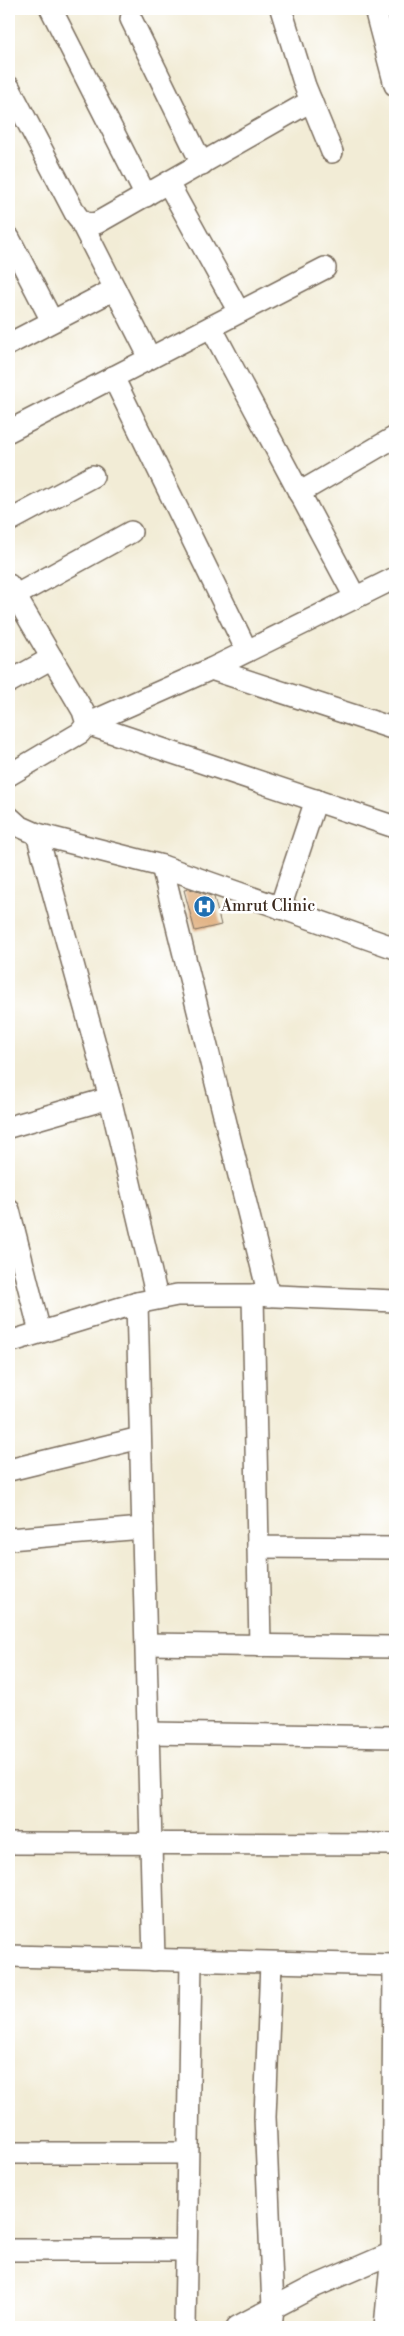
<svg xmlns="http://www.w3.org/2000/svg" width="404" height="2336" font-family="'Libre Bodoni',serif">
<rect width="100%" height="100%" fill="#fff"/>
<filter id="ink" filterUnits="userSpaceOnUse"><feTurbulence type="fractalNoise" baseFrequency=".02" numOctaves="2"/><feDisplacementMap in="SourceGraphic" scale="10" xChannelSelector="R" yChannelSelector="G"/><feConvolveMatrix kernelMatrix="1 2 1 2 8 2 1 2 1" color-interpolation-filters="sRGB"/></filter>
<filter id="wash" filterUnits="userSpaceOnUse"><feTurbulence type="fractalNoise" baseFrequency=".0096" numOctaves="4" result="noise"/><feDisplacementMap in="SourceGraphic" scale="20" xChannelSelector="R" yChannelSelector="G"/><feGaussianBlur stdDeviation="1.12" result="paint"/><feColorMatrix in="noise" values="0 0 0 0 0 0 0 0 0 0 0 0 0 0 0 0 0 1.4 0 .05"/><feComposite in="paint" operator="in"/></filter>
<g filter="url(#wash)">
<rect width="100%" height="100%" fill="#f2ecd6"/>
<g id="blocks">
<path fill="#deaa77" d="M190 889 214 897 221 925 195 931 184 890Z"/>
</g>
</g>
<g filter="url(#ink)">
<use href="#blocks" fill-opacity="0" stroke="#7b6e5e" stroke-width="1"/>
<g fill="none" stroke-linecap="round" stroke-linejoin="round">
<defs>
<g id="minor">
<path d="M51 9 146 196"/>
<path d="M281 9 305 86 332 152"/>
<path d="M375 9 395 85"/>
<path d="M131 19 202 164"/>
<path d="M9 87 75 213C81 222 85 225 97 223L311 101"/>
<path d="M168 183 239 312"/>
<path d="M81 222 150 358"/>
<path d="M9 238 52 321"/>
<path d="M211 327 355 597"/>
<path d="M9 344 115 289"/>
<path d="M113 377 247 651"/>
<path d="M9 431 325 268"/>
<path d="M299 493 395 437"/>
<path d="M9 521 93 476"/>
<path d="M9 585 83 711 87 724 80 733 9 775"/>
<path d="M9 599 131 532"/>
<path d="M211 669 395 578"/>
<path d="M9 682 52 658"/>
<path d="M87 724 211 669 395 729"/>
<path d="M87 724 395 827"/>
<path d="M9 817 19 826 37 834 162 866 395 948"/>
<path d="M37 834 110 1098 157 1298"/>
<path d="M162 866 269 1296"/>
<path d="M280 908 316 800"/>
<path d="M9 1127 110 1098"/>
<path d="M9 1210 40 1332"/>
<path d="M253 1295 258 1547 395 1548"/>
<path d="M137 1303 154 1960"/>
<path d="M9 1342 137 1303 177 1295H253L395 1301"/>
<path d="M9 1470 140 1438"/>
<path d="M9 1539 143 1528"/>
<path d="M258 1547 260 1646"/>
<path d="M146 1644 395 1647"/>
<path d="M148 1733 395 1737"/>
<path d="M9 1843 395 1844"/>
<path d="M9 1956 395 1965"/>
<path d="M9 2153H187"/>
<path d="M9 2250H186"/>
<path d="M185 2327 191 1961"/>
<path d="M237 2327 311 2288 392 2253"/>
<path d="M271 2327 273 2308 265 2117 271 1963"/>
<path d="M385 2327 392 2253 394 1965"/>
</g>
</defs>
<use href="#minor" stroke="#7b6e5e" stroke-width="24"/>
<use href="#minor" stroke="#fff" stroke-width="21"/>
</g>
</g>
<defs>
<symbol id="hospital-disc" viewBox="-11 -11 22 22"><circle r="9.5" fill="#1f6fb2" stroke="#fff"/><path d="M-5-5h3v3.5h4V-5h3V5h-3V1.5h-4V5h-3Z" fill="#fff"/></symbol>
</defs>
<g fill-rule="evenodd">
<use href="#hospital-disc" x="192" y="894" width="25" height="25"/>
</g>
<g text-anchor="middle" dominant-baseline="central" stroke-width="5" stroke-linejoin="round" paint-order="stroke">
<g font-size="16" fill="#3b2a1e" stroke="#fff" text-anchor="start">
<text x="221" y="906">Amrut Clinic</text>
</g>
</g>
<rect width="404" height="2336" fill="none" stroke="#fff" stroke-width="30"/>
</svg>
